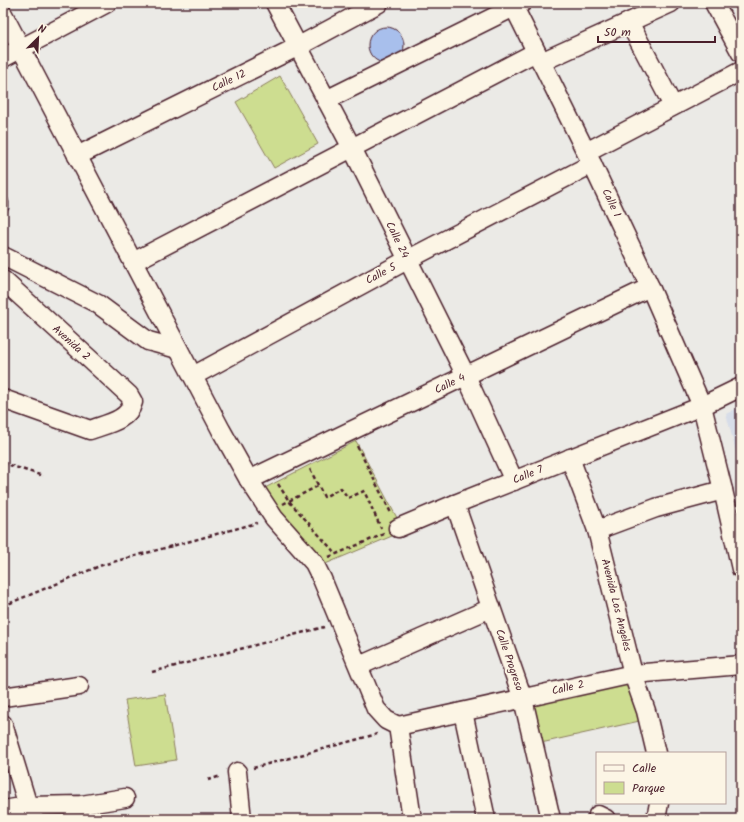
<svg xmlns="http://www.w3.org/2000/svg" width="744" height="822" font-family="Kalam,sans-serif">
<rect width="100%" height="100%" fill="#ebeae6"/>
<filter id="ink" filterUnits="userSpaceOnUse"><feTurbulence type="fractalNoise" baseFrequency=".025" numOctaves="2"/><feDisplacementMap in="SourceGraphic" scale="8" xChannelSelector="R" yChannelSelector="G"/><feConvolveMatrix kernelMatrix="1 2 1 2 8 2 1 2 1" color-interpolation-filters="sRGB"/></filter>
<g filter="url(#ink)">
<path fill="#d7dde8" d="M741 406V470L726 414Z"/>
<g fill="#cddd90" stroke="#8c7e5e">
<path d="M280 76 318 144 274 168 236 102Z"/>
<path d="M356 441 404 531 323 565 261 490Z"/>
<path d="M625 682 635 686 644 720 541 743 532 703Z"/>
<path d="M165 694 176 760 136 766 125 700Z"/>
</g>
<g fill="#a8bfec" stroke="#4a1f2b">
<circle cx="386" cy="45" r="18"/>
<path d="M3 192 7 196 9 202V209L3 217Z"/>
</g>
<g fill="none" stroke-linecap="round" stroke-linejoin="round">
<defs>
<g id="street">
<path d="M275 3 352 148 466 376 514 481"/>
<path d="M512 3 592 164 650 287 702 406 723 490 741 569"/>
<path d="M714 3 741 53"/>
<path d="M3 14 221 430 249 480 274 518 314 563 322 579 376 709 386 720 398 726 412 819"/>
<path d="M629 22 673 106"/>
<path d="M3 58 107 3"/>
<path d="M541 62 671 3"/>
<path d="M326 100 522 3"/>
<path d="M586 152 741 71"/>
<path d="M77 156 297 47 379 3"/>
<path d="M3 256 98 304 148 341 178 349"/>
<path d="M133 262 536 52"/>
<path d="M3 280 129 395 133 402C128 421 106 424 90 430L3 399"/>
<path d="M193 376 407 260 592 164"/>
<path d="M570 458 597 530 633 674 646 711 656 753"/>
<path d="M249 480 650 287"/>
<path d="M455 504 523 699 551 819"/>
<path d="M398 528 455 504 702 406 741 387"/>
<path d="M597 530 656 508 723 490"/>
<path d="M359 666 491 608"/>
<path d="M3 697 79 686"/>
<path d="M463 712 486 819"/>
<path d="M3 724 28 806 34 819"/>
<path d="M398 726 633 674 741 665"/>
<path d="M237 772 242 819"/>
<path d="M3 810 28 806 81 805 125 798"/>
<path d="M598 815 606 819"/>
<path d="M656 819 659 803"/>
</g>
</defs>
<use href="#street" stroke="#4a1f2b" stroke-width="21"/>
<g stroke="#4a1f2b" stroke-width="2.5" stroke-dasharray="4 3" stroke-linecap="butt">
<path d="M357 446 391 513"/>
<path d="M3 463 43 476"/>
<path d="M310 469 324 497 341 488 348 498 364 491 381 528"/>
<path d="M278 484 289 501 336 554"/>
<path d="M283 504 318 486"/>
<path d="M329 557 384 534"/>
<path d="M3 606 102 565 257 523"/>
<path d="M152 672 324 627"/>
<path d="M253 768 377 734"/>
<path d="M208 780 221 776"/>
</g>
<use href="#street" stroke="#fcf5e5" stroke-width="18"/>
</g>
</g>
<g text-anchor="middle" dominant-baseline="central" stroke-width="4" stroke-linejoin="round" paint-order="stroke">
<g font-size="11" fill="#4a1f2b" stroke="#fcf5e5">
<text transform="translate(229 81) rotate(-26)">Calle 12</text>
<text transform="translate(611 203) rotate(65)">Calle 1</text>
<text transform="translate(397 240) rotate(64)">Calle 24</text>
<text transform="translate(381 274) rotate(-28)">Calle 5</text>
<text transform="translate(71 343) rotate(42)">Avenida 2</text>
<text transform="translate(450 384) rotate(-26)">Calle 4</text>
<text transform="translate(528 475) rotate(-22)">Calle 7</text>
<text transform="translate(616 605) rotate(76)">Avenida Los Angeles</text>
<text transform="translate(509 660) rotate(71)">Calle Progreso</text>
<text transform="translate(568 688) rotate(-13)">Calle 2</text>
</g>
</g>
<rect width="744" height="822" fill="none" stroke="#fcf5e5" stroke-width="16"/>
<rect x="8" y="8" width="728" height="806" fill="none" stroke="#4a1f2b" stroke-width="1.5" filter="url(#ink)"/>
<rect x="596" y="752" width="130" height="52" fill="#fcf5e5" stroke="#b59f9b"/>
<rect x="604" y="765" width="20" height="6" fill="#fcf5e5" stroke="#b59f9b"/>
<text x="632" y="772" font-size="12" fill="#4a1f2b">Calle</text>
<rect x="604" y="782" width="20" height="12" fill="#cddd90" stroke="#b59f9b"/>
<text x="632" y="792" font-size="12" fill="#4a1f2b">Parque</text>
<g transform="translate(38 38) rotate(24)" stroke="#fcf5e5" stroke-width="3" paint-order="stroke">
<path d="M0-3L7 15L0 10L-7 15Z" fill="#4a1f2b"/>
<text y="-6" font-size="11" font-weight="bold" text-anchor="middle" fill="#4a1f2b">N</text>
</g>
<path d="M598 36v6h117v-6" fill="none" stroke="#4a1f2b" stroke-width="2"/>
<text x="604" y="36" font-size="12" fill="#4a1f2b" stroke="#fcf5e5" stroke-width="3" paint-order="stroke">50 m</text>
</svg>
